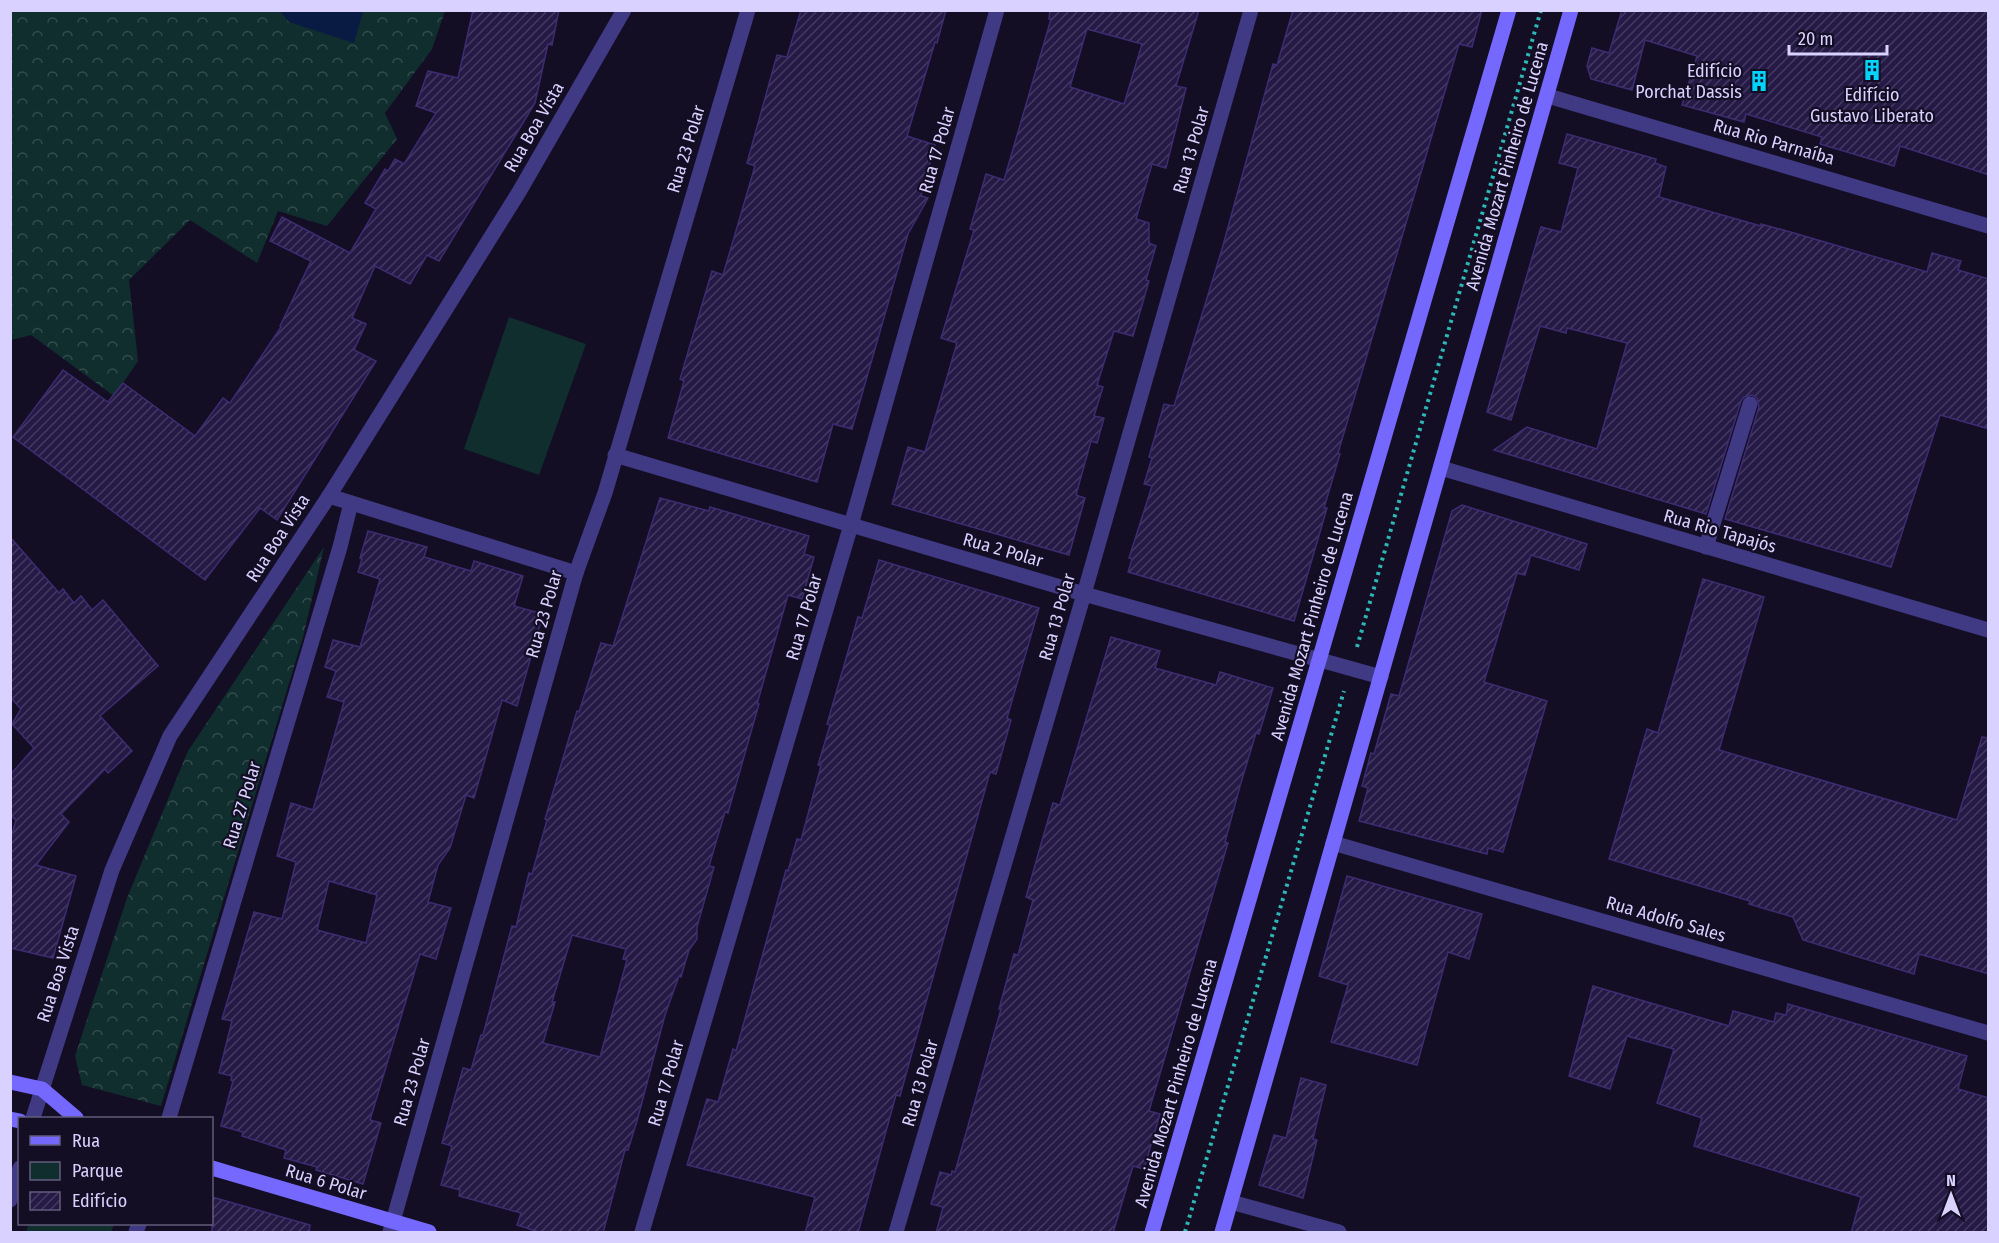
<svg xmlns="http://www.w3.org/2000/svg" width="1999" height="1243" font-family="'Fira Sans Condensed',sans-serif">
<defs>
<pattern id="forest-crowns" width="20" height="18" patternUnits="userSpaceOnUse" patternTransform="scale(1.5)"><rect width="20" height="18" fill="#112e2e"/><path d="M2 6a3 3 0 1 1 6 0M12 15a3 3 0 1 1 6 0" fill="none" stroke="#334b4d"/></pattern>
<pattern id="building-hatch" width="6" height="6" patternUnits="userSpaceOnUse" patternTransform="scale(1.5)"><rect width="6" height="6" fill="#251a45"/><path d="M-1 1l2-2M0 6l6-6M5 7l2-2" fill="none" stroke="#443a61"/></pattern>
</defs>
<rect width="100%" height="100%" fill="#130e24"/>
<g fill="url(#forest-crowns)">
<path d="M10 11H445L432 49 385 113 397 139 327 226 278 211 257 263 190 220 129 280 138 361 114 396 31 335 11 340Z"/>
<path d="M324 547 303 637 161 1106 82 1085 75 1056 127 898 188 751Z"/>
</g>
<g fill="#112e2e">
<path d="M509 317 586 344 539 475 464 449Z"/>
<path d="M29 1224H114L111 1232H26Z"/>
</g>
<path fill="#091b42" d="M280 11H363L354 43 289 22Z"/>
<g fill="url(#building-hatch)" stroke="#3e2c72" stroke-width="1.5" fill-rule="evenodd">
<path d="M473 10H559L552 45 548 44 535 103 439 261 427 255 410 284 375 266 352 318 366 324 354 350 376 361 277 520 260 508 205 580 13 437 63 370 108 402 123 383 195 436 223 398 230 403 281 327 280 326 311 261 270 241 282 217 350 253 376 209 365 203 385 169 388 171 395 159 404 164 436 113 416 106 428 71 458 78Z"/>
<path d="M801 10H946L937 43 935 42 907 136 935 145 921 196 928 198 908 234 852 429 833 424 817 482 668 438 684 381 680 379 712 271 723 275 755 166 747 163 777 55 787 57Z"/>
<path d="M1050 10H1199L1176 86 1186 88 1166 168 1152 164 1136 219 1149 223V243L1156 246 1146 280 1149 281 1133 336 1114 331 1097 385 1103 387 1094 416 1104 418 1097 443 1091 441 1076 495 1085 498 1069 555 892 504 908 447 925 452 957 343 941 338 974 230 970 229 986 174 1004 180 1051 19H1049ZM1087 29 1142 44 1124 104 1070 87Z"/>
<path d="M1293 10H1482L1472 47 1459 44 1338 453 1340 454 1324 508H1327L1294 621 1128 572 1132 559 1129 558 1152 486 1144 484 1152 458 1149 457 1164 404 1174 406 1222 249 1273 64 1277 65Z"/>
<path d="M1622 10H1989V175L1900 146 1894 166 1820 144 1822 137 1746 114 1744 122 1682 105 1697 56 1645 40 1632 90 1591 79 1587 66 1592 48 1609 53Z"/>
<path d="M1567 134 1656 159 1655 163 1666 167 1659 197 1761 226V224L1794 233 1927 272 1932 253 1961 261 1958 270 1989 279V429L1940 415 1891 567 1725 519 1759 407 1757 398 1752 395 1744 397 1741 401 1706 514 1494 450 1527 427 1597 449 1627 343 1567 328 1566 333 1540 326 1511 420 1487 412 1541 227 1561 232 1578 168 1559 163Z"/>
<path d="M660 498 709 511 710 507 809 536 804 554 814 557 802 599 788 595 757 704H759L728 813 725 812 709 866 714 867 697 927V939L689 950 681 977 679 976 665 1015 637 1121 628 1150H625L603 1233H542L517 1225 521 1213 459 1196 460 1190 441 1185 452 1146 442 1143 463 1068 471 1070 481 1035H483L512 926 516 927 529 873 532 874 547 820 545 819 577 711 579 712 601 643 613 646ZM572 935 626 949 623 959 627 960 600 1057 543 1043 555 1002H552Z"/>
<path d="M1462 505 1587 544 1579 570 1531 555 1525 575 1517 573 1484 682 1547 701 1503 852 1488 848 1487 854 1359 821 1368 788 1362 786 1371 753 1374 754 1391 694 1399 696 1452 511Z"/>
<path d="M368 531 427 547 424 557 471 571 474 561 523 576 514 606 543 614 517 706 502 700 474 798 466 795 450 848 438 865 428 902 451 908 436 959 420 954 370 1120 381 1123 363 1184 316 1170 317 1167 284 1158 286 1150 242 1136 243 1132 221 1126 233 1081 231 1080 232 1076 219 1073 232 1021 222 1019 254 912 282 919 296 862 277 856 291 803 313 810 344 702 327 697 336 671 325 667 333 640 360 647 380 579 358 572 362 559 360 558ZM329 881 377 895 366 943 317 930Z"/>
<path d="M10 537 59 593 63 589 74 603 81 596 92 610 103 600 158 666 100 716 132 751 108 773 105 769 61 814 69 822 36 865 76 876 53 958 10 948V841L16 820 10 815V775L34 748 12 724 21 709 10 697Z"/>
<path d="M879 560 1039 608 1007 718 1011 720 996 774 990 772 900 1096 896 1095 858 1233H805L815 1197 687 1165 707 1099 718 1102 733 1049 736 1051 786 870 788 871 797 839 801 840 821 766 818 765 830 725 827 724 858 617 862 618Z"/>
<path d="M1703 579 1764 597 1719 750 1957 820 1982 737 1989 738V974L1919 954 1914 974 1803 940 1793 917 1749 904 1750 901 1609 859 1647 729 1658 733Z"/>
<path d="M1111 637 1160 651 1155 668 1216 685 1220 672 1273 688 1259 734 1256 733 1240 786 1225 842 1228 843 1149 1111 1160 1114 1144 1169 1133 1166 1113 1233H936L943 1207 931 1204 940 1172 951 1175 952 1171 955 1172 1001 1009H999L1014 954 1018 955 1033 900 1026 897 1041 844 1053 803 1060 805Z"/>
<path d="M1347 876 1482 914 1469 959 1448 952 1417 1065 1331 1042 1348 985 1319 976Z"/>
<path d="M1593 986 1729 1026 1733 1011 1774 1022 1776 1013 1786 1015 1788 1004 1967 1056 1958 1089 1989 1098V1233H1851L1861 1197 1694 1146 1702 1118 1657 1103 1674 1049 1627 1036 1610 1089 1569 1076Z"/>
<path d="M1301 1078 1326 1085 1313 1139 1317 1140 1303 1198 1259 1185 1274 1135 1286 1138Z"/>
<path d="M212 1197 310 1225 309 1233H212Z"/>
</g>
<g fill="none" stroke-linecap="round" stroke-linejoin="round">
<g stroke="#2eb7b7" stroke-width="4" stroke-dasharray="3 4.5" stroke-linecap="butt">
<path d="M1357 647 1541 10"/>
<path d="M1185 1232 1344 691"/>
</g>
<g stroke="#403984" stroke-width="15">
<path d="M1548 96 1988 226"/>
<path d="M615 455 1084 594 1381 677"/>
<path d="M1441 468 1988 630"/>
<path d="M329 496 576 573"/>
<path d="M1706 547 1750 404"/>
<path d="M1333 843 1988 1033"/>
<path d="M33 1118 112 870 170 736 329 496 519 192 624 10"/>
<path d="M169 1118 340 547 351 503"/>
<path d="M10 1200 20 1168"/>
<path d="M1231 1202 1339 1232"/>
<path d="M136 1232 139 1224"/>
<path d="M390 1232 576 573 605 493 748 10"/>
<path d="M642 1232 851 525 997 10"/>
<path d="M896 1232 1084 594 1251 10"/>
</g>
<g stroke="#7568ff" stroke-width="15">
<path d="M10 1082 42 1089 76 1118"/>
<path d="M10 1119 20 1121"/>
<path d="M212 1168 429 1232"/>
<path d="M1152 1232 1509 10"/>
<path d="M1222 1232 1571 10"/>
</g>
</g>
<defs>
<symbol id="building-bare" viewBox="-9 -9 18 18"><path d="M-4-6H4V6H1V3H-1V6H-4ZM-2.5-4.3h1.7v1.8h-1.7ZM.8-4.3h1.7v1.8H.8ZM-2.5-1h1.7V.8h-1.7ZM.8-1h1.7V.8H.8Z" fill="#00d4fc" stroke="#130e24" stroke-width="2.5" paint-order="stroke"/></symbol>
</defs>
<g fill-rule="evenodd">
<use href="#building-bare" x="1857" y="55" width="30" height="30"/>
<use href="#building-bare" x="1744" y="66" width="30" height="30"/>
</g>
<g text-anchor="middle" dominant-baseline="central" stroke-width="4.5" stroke-linejoin="round" paint-order="stroke">
<g font-size="18" fill="#d9d1ff" stroke="#130e24" text-anchor="end">
<text x="1742" y="71">Edifício<tspan x="1742" dy="21">Porchat Dassis</tspan></text>
<text x="1872" y="95" text-anchor="middle">Edifício<tspan x="1872" dy="21">Gustavo Liberato</tspan></text>
</g>
<g font-size="18" fill="#d9d1ff" stroke="#130e24">
<text transform="translate(534 127) rotate(-60)">Rua Boa Vista</text>
<text transform="translate(1774 142) rotate(16)">Rua Rio Parnaíba</text>
<text transform="translate(686 149) rotate(-73)">Rua 23 Polar</text>
<text transform="translate(937 150) rotate(-74)">Rua 17 Polar</text>
<text transform="translate(1191 150) rotate(-74)">Rua 13 Polar</text>
<text transform="translate(1507 166) rotate(-74)">Avenida Mozart Pinheiro de Lucena</text>
<text transform="translate(1720 531) rotate(16)">Rua Rio Tapajós</text>
<text transform="translate(278 538) rotate(-57)">Rua Boa Vista</text>
<text transform="translate(1003 550) rotate(16)">Rua 2 Polar</text>
<text transform="translate(544 614) rotate(-74)">Rua 23 Polar</text>
<text transform="translate(1312 616) rotate(-74)">Avenida Mozart Pinheiro de Lucena</text>
<text transform="translate(804 617) rotate(-74)">Rua 17 Polar</text>
<text transform="translate(1057 617) rotate(-74)">Rua 13 Polar</text>
<text transform="translate(242 805) rotate(-73)">Rua 27 Polar</text>
<text transform="translate(1666 919) rotate(16)">Rua Adolfo Sales</text>
<text transform="translate(58 974) rotate(-72)">Rua Boa Vista</text>
<text transform="translate(412 1082) rotate(-74)">Rua 23 Polar</text>
<text transform="translate(666 1083) rotate(-74)">Rua 17 Polar</text>
<text transform="translate(920 1083) rotate(-74)">Rua 13 Polar</text>
<text transform="translate(1176 1083) rotate(-74)">Avenida Mozart Pinheiro de Lucena</text>
<text transform="translate(326 1182) rotate(17)">Rua 6 Polar</text>
</g>
</g>
<rect width="1999" height="1243" fill="none" stroke="#d9d1ff" stroke-width="24"/>
<rect x="18" y="1117" width="195" height="108" fill="#130e24" stroke="#625c7c" stroke-width="1.5"/>
<rect x="30" y="1136" width="30" height="9" fill="#7568ff" stroke="#625c7c" stroke-width="1.5"/>
<text x="72" y="1147" font-size="18" fill="#d9d1ff">Rua</text>
<rect x="30" y="1162" width="30" height="18" fill="#112e2e" stroke="#625c7c" stroke-width="1.5"/>
<text x="72" y="1177" font-size="18" fill="#d9d1ff">Parque</text>
<rect x="30" y="1192" width="30" height="18" fill="url(#building-hatch)" stroke="#625c7c" stroke-width="1.5"/>
<text x="72" y="1207" font-size="18" fill="#d9d1ff">Edifício</text>
<g transform="translate(1951 1195)" stroke="#130e24" stroke-width="4.5" paint-order="stroke">
<path d="M0-4.5L10 22L0 15L-10 22Z" fill="#d9d1ff"/>
<text y="-9" font-size="16" font-weight="bold" text-anchor="middle" fill="#d9d1ff">N</text>
</g>
<path d="M1789 45v9h98v-9" fill="none" stroke="#d9d1ff" stroke-width="3"/>
<text x="1798" y="45" font-size="18" fill="#d9d1ff" stroke="#130e24" stroke-width="4.5" paint-order="stroke">20 m</text>
</svg>
